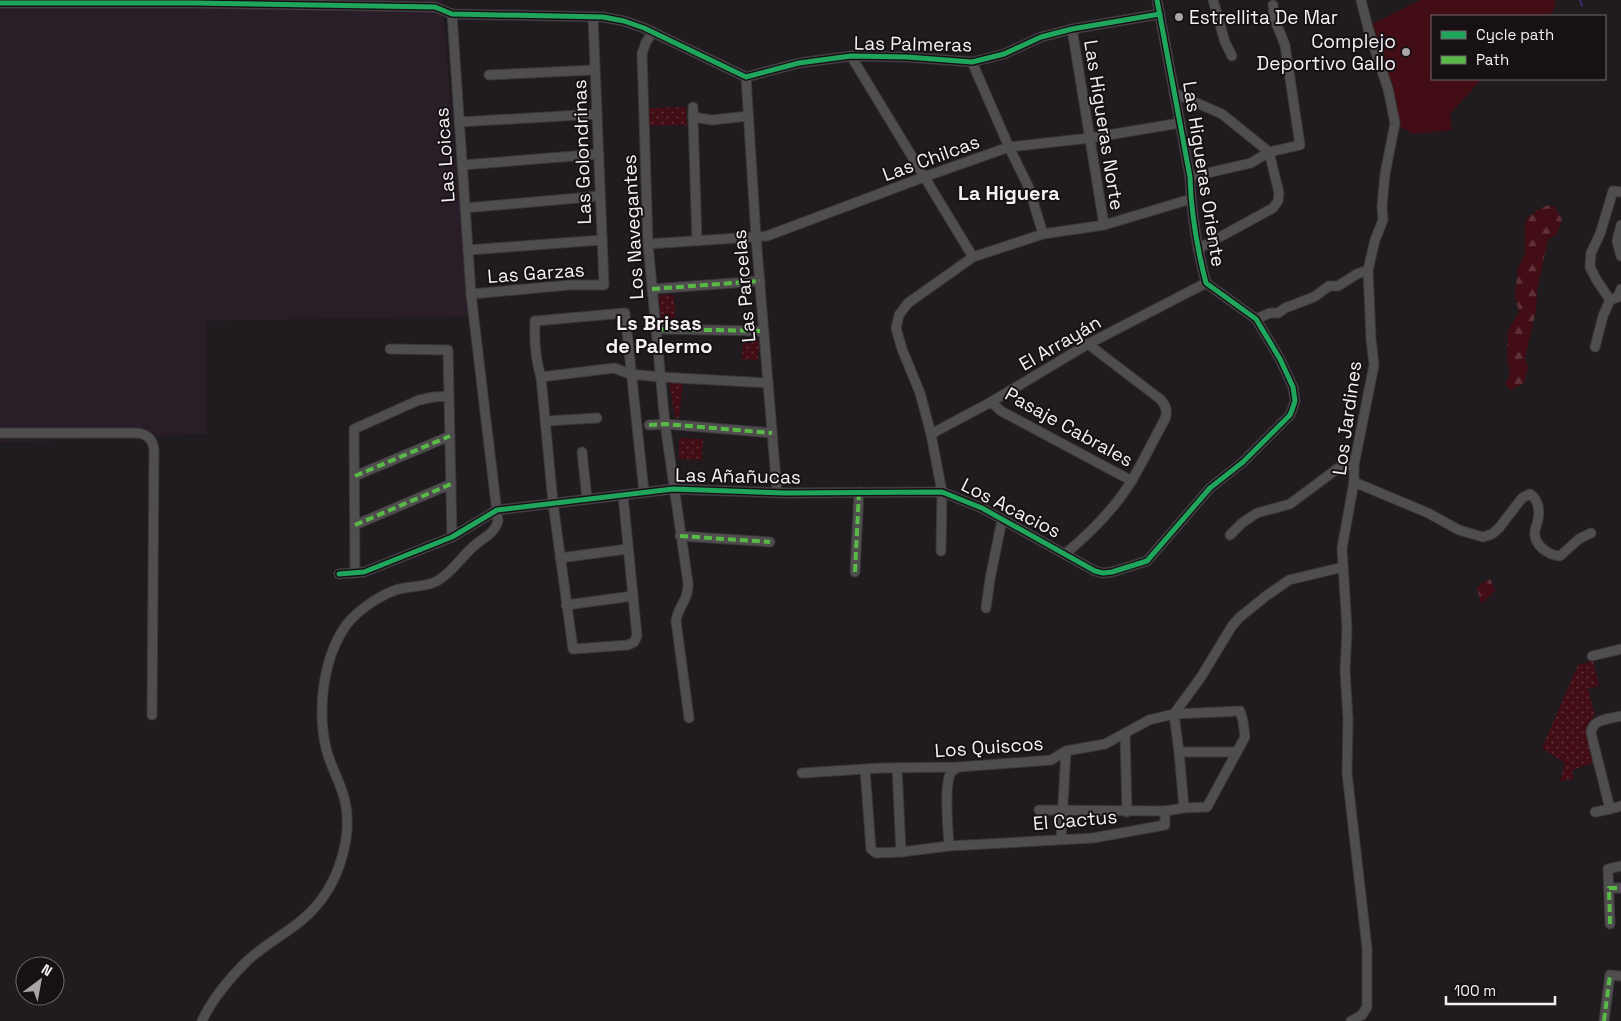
<svg xmlns="http://www.w3.org/2000/svg" width="1621" height="1021" font-family="'Space Grotesk',sans-serif">
<defs>
<pattern id="grass-dots" width="8" height="8" patternUnits="userSpaceOnUse" patternTransform="scale(1.25)"><rect width="8" height="8" fill="#420d15"/><path d="M2 2h.1M6 6h.1" fill="none" stroke="#5e3138" stroke-width="1.8" stroke-linecap="round"/></pattern>
<pattern id="forest-firs" width="22" height="20" patternUnits="userSpaceOnUse" patternTransform="scale(1.25)"><rect width="22" height="20" fill="#420d15"/><path d="M5 1l3.5 6h-7zM16 11l3.5 6h-7z" fill="#5e3138"/></pattern>
</defs>
<rect width="100%" height="100%" fill="#1f1b1e"/>
<path fill="#291e27" d="M0 0H442L469 316 206 321 207 434 0 443Z"/>
<g fill="url(#grass-dots)">
<path d="M686 107 687 125 649 126 648 108Z"/>
<path d="M659 295H674L676 324H661Z"/>
<path d="M743 339 759 340 758 360 742 359Z"/>
<path d="M669 381 683 382 679 418H675Z"/>
<path d="M679 438 703 439 702 460 679 459Z"/>
<path d="M1593 661 1599 686 1588 688 1595 715C1580 728 1590 747 1594 763L1572 770 1574 779 1560 781 1565 763 1542 748 1578 665Z"/>
</g>
<g fill="url(#forest-firs)">
<path d="M1548 205 1555 207 1562 220 1556 235 1548 239 1537 291 1536 311 1525 358 1528 366 1524 383 1511 390 1505 384 1510 375 1507 358 1508 331 1519 312 1515 297 1518 268 1525 254V226L1527 218 1536 211Z"/>
<path d="M1490 578 1495 591 1481 604 1477 587Z"/>
</g>
<path fill="#420d15" d="M1421 0H1555L1556 4 1550 16H1432V79H1482L1450 114 1452 130 1412 134 1398 125 1392 89 1370 25Z"/>
<g fill="none" stroke-linecap="round" stroke-linejoin="round">
<path stroke="#3a2f71" stroke-width="2" d="M1580 0 1582 6"/>
<defs>
<g id="minor">
<path d="M1213 0 1225 42 1232 56"/>
<path d="M0 3H195L435 7 452 14 603 17 624 21 644 28 746 77 799 63 851 56 907 57 972 62 1004 54 1041 37 1072 29 1160 14"/>
<path d="M1072 29 1104 225"/>
<path d="M653 32 646 42 642 54 648 244 665 424 688 583C689 600 678 606 676 621L689 718"/>
<path d="M851 56 973 257"/>
<path d="M972 62 1009 147 1029 188 1043 234"/>
<path d="M489 75 595 70"/>
<path d="M746 77 756 237 777 492"/>
<path d="M1174 93 1222 114 1269 152 1279 193 1278 201 1273 208 1198 249"/>
<path d="M693 107V117L712 120 748 116"/>
<path d="M693 117 697 241"/>
<path d="M459 122 597 114"/>
<path d="M462 165 599 154"/>
<path d="M1190 177 1251 163 1269 152 1300 145 1285 45 1274 18 1273 5"/>
<path d="M1621 192 1613 191 1600 234 1591 253 1590 267 1596 279 1610 300 1618 297 1621 289"/>
<path d="M465 208 600 196"/>
<path d="M1621 225 1617 241 1621 256"/>
<path d="M648 244 767 236 924 177 1009 147 1090 138 1180 123"/>
<path d="M468 250 602 240"/>
<path d="M652 289 760 281"/>
<path d="M471 294 570 285H604L593 17"/>
<path d="M1256 319 1270 313H1278L1285 308 1314 297 1329 286H1338L1357 274 1368 270"/>
<path d="M656 329 764 331"/>
<path d="M1595 347 1603 316 1610 300"/>
<path d="M390 349 448 350 452 537"/>
<path d="M541 377 614 368 630 374 660 377 768 383"/>
<path d="M991 402 1001 411 1132 481"/>
<path d="M546 421 597 418"/>
<path d="M649 425 665 424 772 433"/>
<path d="M0 433H135C146 433 153 439 154 450L152 715"/>
<path d="M931 434 991 402 1088 344 1206 283"/>
<path d="M582 452 587 499"/>
<path d="M355 476 450 436"/>
<path d="M1354 482 1428 513 1459 530 1483 537 1492 534 1499 528 1522 498 1530 494C1538 499 1540 510 1538 519 1538 523 1535 527 1535 531 1533 545 1548 555 1560 556L1579 539 1591 533"/>
<path d="M623 495 637 636 634 642 628 645 573 649 553 503 541 377C535 358 534 341 535 321L625 313 644 492"/>
<path d="M355 525 451 484"/>
<path d="M1230 535 1242 523 1257 513 1290 504 1341 466 1354 465"/>
<path d="M680 536 770 542"/>
<path d="M941 551 942 492 931 434 920 393 902 349 896 328 899 315 908 303 973 257 1043 234 1104 225 1191 199"/>
<path d="M1065 554C1090 533 1115 509 1132 480 1144 460 1154 439 1165 419 1168 411 1166 405 1160 399L1088 344"/>
<path d="M560 558 627 549"/>
<path d="M855 572 859 492"/>
<path d="M355 573 354 429 419 400 434 397 449 396"/>
<path d="M339 574 364 572 452 537 497 510 673 489 785 493 942 492 982 508 1095 571 1103 573 1112 572 1147 561 1210 488 1243 462 1290 415 1292 410 1295 401 1293 387 1280 359 1256 319 1206 283C1197 248 1191 213 1190 177L1157 0"/>
<path d="M566 605 633 596"/>
<path d="M986 608 990 579 1002 520"/>
<path d="M1592 656 1621 649"/>
<path d="M1621 716C1609 719 1592 719 1591 733L1610 809 1621 806"/>
<path d="M1125 733 1127 812"/>
<path d="M1179 752H1236"/>
<path d="M897 768 901 852"/>
<path d="M865 770 871 849 876 853 901 852 949 846 1093 838 1165 825V811L1184 808 1207 807 1245 737 1243 721 1240 711 1174 714 1179 752 1184 808"/>
<path d="M802 773 880 768 959 767 1051 760 1066 751 1105 744 1149 720 1174 714 1201 677 1232 626 1240 617 1266 596 1289 580 1343 567"/>
<path d="M1039 810 1165 811"/>
<path d="M1595 812 1610 809"/>
<path d="M1061 839 1066 751"/>
<path d="M949 846C948 828 944 789 950 774 952 770 955 769 959 767"/>
<path d="M1609 888H1621"/>
<path d="M1610 924 1608 869 1621 866"/>
<path d="M202 1021C212 999 230 978 247 961 264 945 284 935 302 920 321 904 335 882 342 857 347 840 349 819 345 801 341 783 330 766 326 748 317 709 323 657 347 624 359 609 385 591 404 588 415 586 426 587 437 581 452 573 461 557 475 545 483 538 495 533 498 521L471 294 452 14"/>
<path d="M1351 1021 1362 1015 1367 1007V948L1347 773 1348 719 1345 671 1347 629 1342 548 1354 482V465L1374 365 1371 339 1368 270 1375 240 1383 220 1382 206 1385 174 1395 123 1388 89 1368 28 1361 0"/>
<path d="M1604 1021 1610 975 1621 976"/>
</g>
</defs>
<use href="#minor" stroke="#3b383b" stroke-width="11"/>
<use href="#minor" stroke="#504d4f" stroke-width="9"/>
<g stroke="#58b947" stroke-width="4" stroke-dasharray="8 4" stroke-linecap="butt">
<path d="M652 289 760 281"/>
<path d="M656 329 764 331"/>
<path d="M649 425 665 424 772 433"/>
<path d="M355 476 450 436"/>
<path d="M355 525 451 484"/>
<path d="M680 536 770 542"/>
<path d="M855 572 859 492"/>
<path d="M1610 924 1609 888H1621"/>
<path d="M1604 1021 1610 975"/>
</g>
<defs>
<g id="cycleway">
<path d="M0 3H195L435 7 452 14 603 17 624 21 644 28 746 77 799 63 851 56 907 57 972 62 1004 54 1041 37 1072 29 1160 14"/>
<path d="M339 574 364 572 452 537 497 510 673 489 785 493 942 492 982 508 1095 571 1103 573 1112 572 1147 561 1210 488 1243 462 1290 415 1292 410 1295 401 1293 387 1280 359 1256 319 1206 283C1197 248 1191 213 1190 177L1157 0"/>
</g>
</defs>
<use href="#cycleway" stroke="#171115" stroke-width="8"/>
<use href="#cycleway" stroke="#20a55d" stroke-width="5"/>
</g>
<g fill="#aaa5a9" stroke="#171115" stroke-width="2">
<circle cx="1179" cy="17" r="5"/>
<circle cx="1406" cy="52" r="5"/>
</g>
<g text-anchor="middle" dominant-baseline="central" stroke-width="4" stroke-linejoin="round" paint-order="stroke">
<g font-size="19" fill="#f5f0f4" stroke="#171115" text-anchor="start">
<text x="1189" y="17">Estrellita De Mar</text>
<text x="1396" y="41" text-anchor="end">Complejo<tspan x="1396" dy="22">Deportivo Gallo</tspan></text>
</g>
<g font-size="19" fill="#f5f0f4" stroke="#171115">
<text transform="translate(913 44) rotate(1)">Las Palmeras</text>
<text transform="translate(1104 125) rotate(81)">Las Higueras Norte</text>
<text transform="translate(582 152) rotate(-92)">Las Golondrinas</text>
<text transform="translate(445 155) rotate(-94)">Las Loicas</text>
<text transform="translate(931 158) rotate(-20)">Las Chilcas</text>
<text transform="translate(1204 174) rotate(81)">Las Higueras Oriente</text>
<text transform="translate(633 227) rotate(-93)">Los Navegantes</text>
<text transform="translate(536 273) rotate(-4)">Las Garzas</text>
<text transform="translate(744 286) rotate(-95)">Las Parcelas</text>
<text transform="translate(1060 343) rotate(-30)">El Arrayán</text>
<text transform="translate(1347 418) rotate(-82)">Los Jardines</text>
<text transform="translate(1069 427) rotate(29)">Pasaje Cabrales</text>
<text transform="translate(738 476) rotate(1)">Las Añañucas</text>
<text transform="translate(1011 508) rotate(27)">Los Acacios</text>
<text transform="translate(989 747) rotate(-4)">Los Quiscos</text>
<text transform="translate(1075 820) rotate(-5)">El Cactus</text>
</g>
<g font-size="20" font-weight="bold" fill="#f5f0f4" stroke="#171115">
<text x="1009" y="193">La Higuera</text>
<text x="659" y="323">Ls Brisas<tspan x="659" dy="23">de Palermo</tspan></text>
</g>
</g>
<rect x="1431" y="15" width="175" height="65" fill="#171115" stroke="#706a6e"/>
<rect x="1441" y="31" width="25" height="8" fill="#20a55d" stroke="#706a6e"/>
<text x="1476" y="40" font-size="15" fill="#f5f0f4">Cycle path</text>
<rect x="1441" y="56" width="25" height="8" fill="#58b947" stroke="#706a6e"/>
<text x="1476" y="65" font-size="15" fill="#f5f0f4">Path</text>
<g transform="translate(40 981) rotate(32)"><circle r="24" fill="#171115" stroke="#706a6e"/>
<path d="M0-4L9 19L0 12L-9 19Z" fill="#aaa5a9"/>
<text y="-8" font-size="14" font-weight="bold" text-anchor="middle" fill="#f5f0f4">N</text>
</g>
<path d="M1446 996v8h109v-8" fill="none" stroke="#f5f0f4" stroke-width="2.5"/>
<text x="1454" y="996" font-size="15" fill="#f5f0f4" stroke="#171115" stroke-width="4" paint-order="stroke">100 m</text>
</svg>
